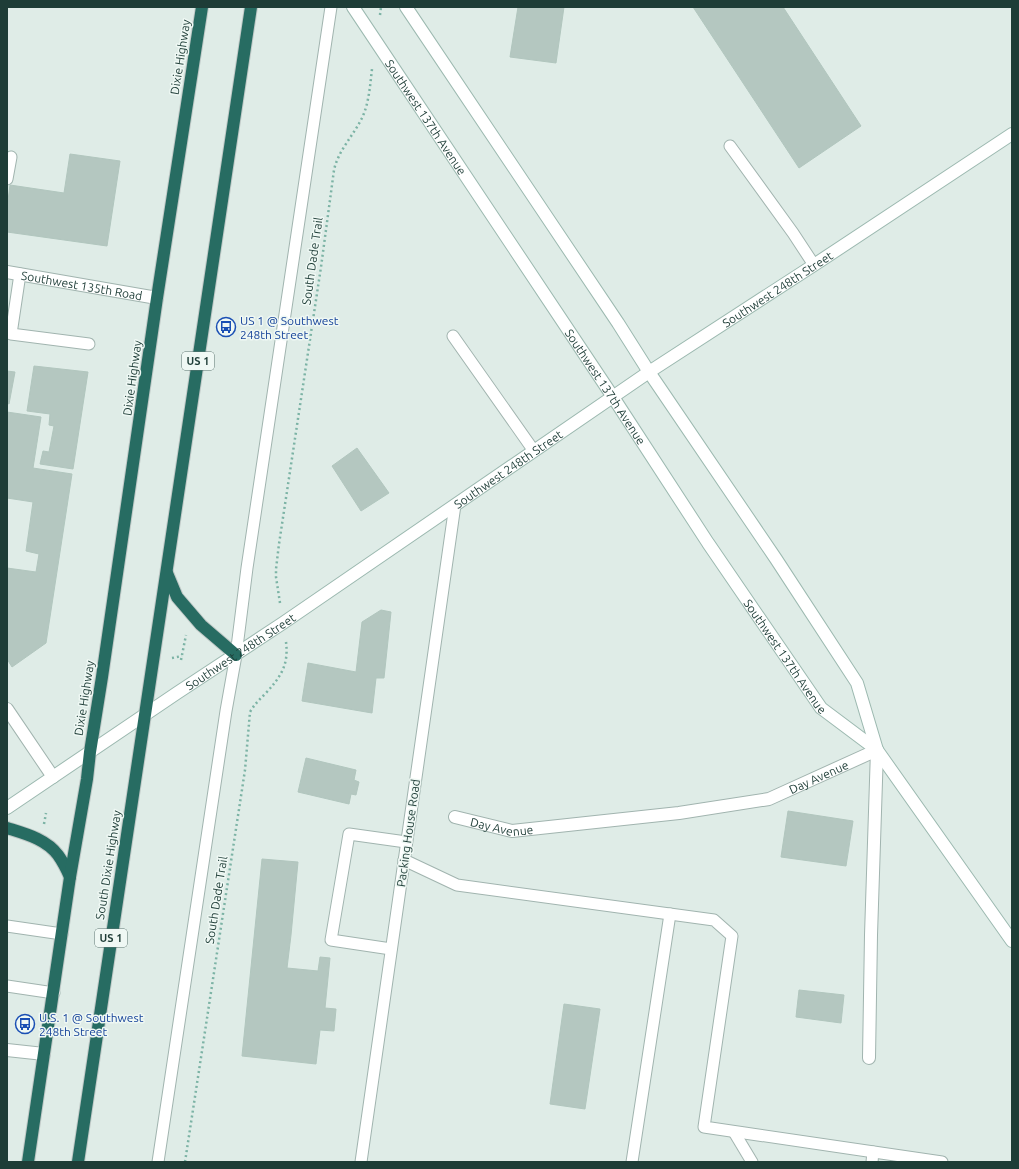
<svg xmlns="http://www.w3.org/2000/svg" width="1019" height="1169" font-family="Ubuntu,sans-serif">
<rect width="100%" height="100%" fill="#dfece7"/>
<g fill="#b4c7c0" stroke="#b1c6be">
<path d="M518 7H564L556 63 510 57Z"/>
<path d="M693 7H783L861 126 799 168Z"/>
<path d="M70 154 120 161 107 246 7 232V208L10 185 64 193Z"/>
<path d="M34 366 88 372 73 469 40 464 43 451 49 452 54 426 49 425 50 414 27 411Z"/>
<path d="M7 371 15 372 9 404 7 403Z"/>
<path d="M7 412 41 417 33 468 72 474 46 643 12 667 7 659V568L36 572 39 554 26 551 33 502 7 498Z"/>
<path d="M357 448 389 493 361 511 332 466Z"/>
<path d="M381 610 391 612 384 678H376L372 713 302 701 308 663 356 672 362 622Z"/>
<path d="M306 758 356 770 354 780 359 782 356 795 351 794 349 804 298 792Z"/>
<path d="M788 811 853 821 846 866 781 857Z"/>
<path d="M262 859 298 862 291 935 287 968 318 971 320 957 330 958 325 1008 336 1009 334 1031 320 1030 316 1064 242 1056Z"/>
<path d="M799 990 844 995 841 1023 796 1017Z"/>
<path d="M564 1004 600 1009 585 1109 550 1104Z"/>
</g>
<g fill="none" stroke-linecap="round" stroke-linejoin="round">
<defs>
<g id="lane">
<path d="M730 146 793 233 814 265"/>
<path d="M7 179 11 157"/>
<path d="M20 274 11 334 89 344"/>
<path d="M453 336 534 451"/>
<path d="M404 860 457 885 714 920 732 936 704 1127 942 1162"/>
<path d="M7 926 62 934"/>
<path d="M391 949 331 940 349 834 406 842"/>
<path d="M7 986 54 993"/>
<path d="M734 1132 752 1162"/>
<path d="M158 1162 226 711 236 655 247 568 331 7"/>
<path d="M361 1162 455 505"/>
<path d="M632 1162 670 914"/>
<path d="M872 1162 873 1152"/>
</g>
<g id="street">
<path id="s1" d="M7 272 157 298"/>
<path d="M7 709 53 777"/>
<path id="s2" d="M455 817 512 831 679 813 769 799 877 750 871 935 869 1058"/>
<path d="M7 1050 44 1054"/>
</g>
<g id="secondary">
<path id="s3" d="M353 7 613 397 708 543 821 708 877 750 1012 941"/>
<path d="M406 7 618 323 649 372 776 559 857 683 877 750"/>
<path id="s4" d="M7 808 177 693 283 623 649 372 814 265 1012 134"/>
</g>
<g id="highway">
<path d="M167 573 177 597 201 625 236 655"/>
<path d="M7 828C26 834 46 839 58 855 63 862 67 870 70 877"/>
<path d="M28 1162 70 877 87 779 90 752 102 677 157 298 202 7"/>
<path d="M78 1162 251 7"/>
</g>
</defs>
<use href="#lane" stroke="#a1b4af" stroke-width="13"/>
<use href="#street" stroke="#a1b4af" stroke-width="14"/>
<use href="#secondary" stroke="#9cb9b0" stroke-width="14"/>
<use href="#highway" stroke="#c0c9c7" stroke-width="14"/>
<g stroke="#7cb3a5" stroke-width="2.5" stroke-dasharray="2 3" stroke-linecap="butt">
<path d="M380 15 381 7"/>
<path d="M280 603 276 577V569L279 544 321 267 334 170C338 151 353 136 362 118 369 103 370 86 372 69"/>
<path d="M172 658 182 656"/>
<path d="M181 660 186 635"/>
<path d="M44 824 46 813"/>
<path d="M185 1162 245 770 250 712C254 705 259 700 264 695 280 678 289 666 286 642"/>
</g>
<use href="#lane" stroke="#fff" stroke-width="11"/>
<use href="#street" stroke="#fff" stroke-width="12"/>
<use href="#secondary" stroke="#fff" stroke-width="12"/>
<use href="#highway" stroke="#276c62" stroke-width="12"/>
</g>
<defs>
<symbol id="bus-ring" viewBox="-11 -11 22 22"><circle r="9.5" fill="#eff8f4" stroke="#1a4fb4" stroke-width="1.5"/><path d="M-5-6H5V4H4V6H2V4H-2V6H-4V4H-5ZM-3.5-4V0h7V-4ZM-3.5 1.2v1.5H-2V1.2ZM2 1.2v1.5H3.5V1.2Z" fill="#1a4fb4"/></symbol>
</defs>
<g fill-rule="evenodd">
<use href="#bus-ring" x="215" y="316" width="22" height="22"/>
<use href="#bus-ring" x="14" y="1013" width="22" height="22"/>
</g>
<g text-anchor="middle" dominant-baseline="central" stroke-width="3" stroke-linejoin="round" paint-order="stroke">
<g fill="#eff8f4" stroke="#5d7570" stroke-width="1">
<rect x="182" y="352" width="32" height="18" rx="3"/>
<rect x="95" y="929" width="32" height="18" rx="3"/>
</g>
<g font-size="11" font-weight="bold" fill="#1e3d37">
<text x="198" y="361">US 1</text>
<text x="111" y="938">US 1</text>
</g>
<g font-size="12" fill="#1e3d37" stroke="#eff8f4">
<text transform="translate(180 57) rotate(-81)">Dixie Highway</text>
<text stroke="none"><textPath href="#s3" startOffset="132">Southwest 137th Avenue</textPath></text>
<text transform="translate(312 261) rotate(-82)">South Dade Trail</text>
<text stroke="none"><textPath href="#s1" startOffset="76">Southwest 135th Road</textPath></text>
<text stroke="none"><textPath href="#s4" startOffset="929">Southwest 248th Street</textPath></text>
<text transform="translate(132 378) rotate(-82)">Dixie Highway</text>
<text stroke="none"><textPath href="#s3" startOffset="456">Southwest 137th Avenue</textPath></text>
<text stroke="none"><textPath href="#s4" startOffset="605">Southwest 248th Street</textPath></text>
<text stroke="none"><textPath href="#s4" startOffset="281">Southwest 248th Street</textPath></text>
<text stroke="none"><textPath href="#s3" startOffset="780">Southwest 137th Avenue</textPath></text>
<text transform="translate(84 698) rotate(-81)">Dixie Highway</text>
<text stroke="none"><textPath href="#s2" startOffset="372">Day Avenue</textPath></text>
<text stroke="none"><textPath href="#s2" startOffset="48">Day Avenue</textPath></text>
<text transform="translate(408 833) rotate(-82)">Packing House Road</text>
<text transform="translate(108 865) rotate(-81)">South Dixie Highway</text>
<text transform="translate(216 900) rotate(-81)">South Dade Trail</text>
</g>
<g font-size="12" fill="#164399" stroke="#eff8f4" text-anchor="start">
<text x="240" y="320">US 1 @ Southwest<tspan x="240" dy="14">248th Street</tspan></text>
<text x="39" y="1017">U.S. 1 @ Southwest<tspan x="39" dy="14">248th Street</tspan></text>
</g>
</g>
<rect width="1019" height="1169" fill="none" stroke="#1e3d37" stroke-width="16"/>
</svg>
